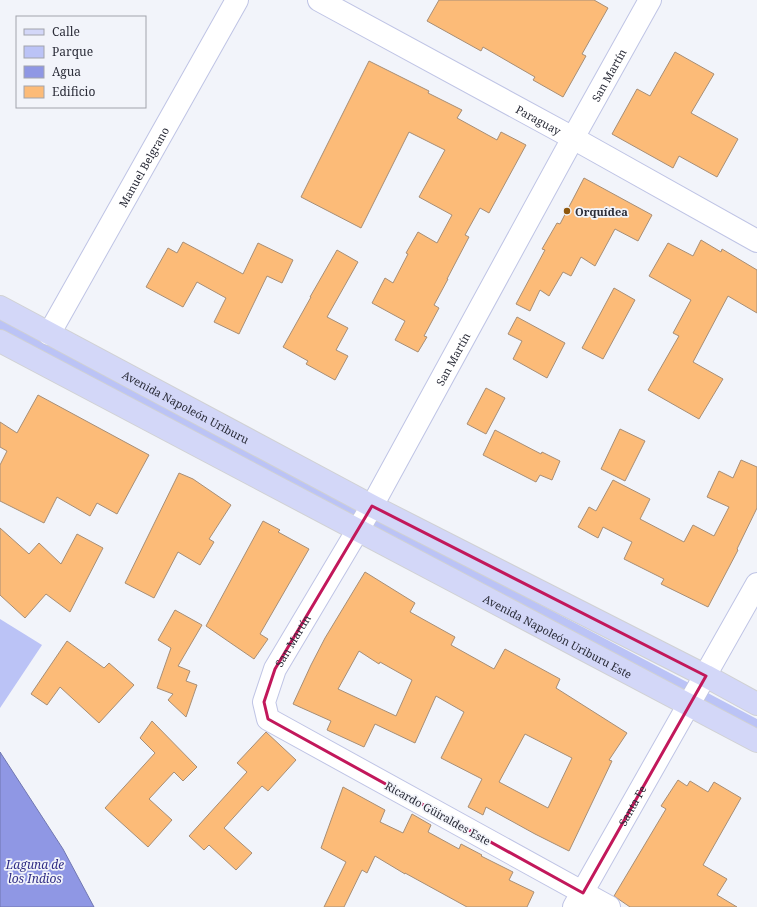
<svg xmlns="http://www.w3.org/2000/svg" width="757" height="907" font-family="'Noto Serif',serif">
<rect width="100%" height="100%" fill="#f2f4fa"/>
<g fill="#bbc3f6">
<path d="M0 319 757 719V732L0 330Z"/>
<path d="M0 619 42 645 0 708Z"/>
</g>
<path fill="#8f97e4" stroke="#7177b0" d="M0 752 63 849 94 907H0Z"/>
<g fill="#fcbb78" stroke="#a78e76" fill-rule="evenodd">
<path d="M439 0H594L608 8 582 54 586 56 563 97 533 80 535 77 483 47 481 51 427 21Z"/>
<path d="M675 52 714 74 691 113 738 139 717 177 679 156 673 168 612 134 637 89 650 96Z"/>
<path d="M369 61 429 91 428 93 462 110 457 118 497 140 501 132 526 145 489 213 480 208 465 235 469 237 447 279H448L434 305 439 308 424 336 427 337 418 352 395 340 405 321 372 303 385 278 393 283 408 254 406 253 418 232 437 243 452 215 419 197 445 150 409 132 361 228 301 197Z"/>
<path d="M584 178 652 215 638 241 615 229 595 266 581 257 571 276 563 272 549 296 540 290 530 311 516 304 545 250 542 249 557 223 560 224Z"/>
<path d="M701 240 721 252 722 249 757 270V313L728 296 693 362 723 379 699 419 648 390 679 336 673 333 691 300 649 276 668 243 693 256Z"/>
<path d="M183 242 243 274 258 243 293 260 282 283 267 276 239 334 214 322 226 298 197 282 183 307 146 287 168 248 177 253Z"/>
<path d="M337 250 358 262 327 317 348 328 336 350 348 356 335 380 306 364 308 361 283 347 311 297H310Z"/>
<path d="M614 288 635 300 603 359 582 348Z"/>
<path d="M517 317 565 343 547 378 513 359 522 341 508 334Z"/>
<path d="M486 388 505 398 486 434 467 424Z"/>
<path d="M38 395 149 455 117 514 97 503 90 516 57 497 44 523 0 501V465L7 451 0 447V422L17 433Z"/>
<path d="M620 429 645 441 625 481 601 469Z"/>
<path d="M495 430 541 454 542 452 560 461 552 480 540 475 536 482 483 455Z"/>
<path d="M741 460 757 467V508L737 549 738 550 708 607 661 584 664 579 624 559 632 542 603 527 598 538 578 527 589 507 596 511 613 480 650 499 640 519 684 542 693 525 714 536 729 507 707 497 719 471 733 478Z"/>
<path d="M179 473 193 479 231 505 209 539 214 542 200 565 178 552 154 598 125 583Z"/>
<path d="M263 521 280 530 278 532 309 549 260 634 268 639 254 659 206 626Z"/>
<path d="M0 528 29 554 39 543 61 564 77 534 103 548 70 612 46 594 25 618 0 595Z"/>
<path d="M365 572 415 603 410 612 455 637 451 645 494 669 505 649 560 679 556 688 627 733 609 760 612 761 569 851 535 834 486 807 483 815 468 807 482 779 441 758 464 712 436 696 415 743 375 724 364 747 327 730 331 721 293 704 311 665 325 638ZM359 651 379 664 380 662 412 680 396 716 338 689ZM525 734 572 758 548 808 499 782Z"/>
<path d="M175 610 202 625 178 666 190 671 186 681 197 685 186 717 168 700 173 694 157 688 171 648 158 640Z"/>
<path d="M67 641 104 668 109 663 134 685 99 723 60 687 47 705 31 694Z"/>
<path d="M152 721 197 767 183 781 174 772 149 799 172 820 148 847 105 808 155 753 140 738Z"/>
<path d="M266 732 296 760 268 791 262 786 224 828 252 853 236 870 209 845 204 850 189 836 247 772 237 763Z"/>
<path d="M678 780 687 786 690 781 708 792 714 782 741 798 703 865 727 879 717 895 737 907H630L614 896 666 809 661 806Z"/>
<path d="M343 787 385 810 380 822 403 833 412 814 431 825 428 832 459 849 461 844 482 855 481 856 513 872 509 880 534 892 527 907H467L405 873V874L375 856 367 873 362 870 344 907H324L346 862 321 848Z"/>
</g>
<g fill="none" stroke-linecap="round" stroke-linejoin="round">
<defs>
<g id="minor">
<path id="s1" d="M319 0 573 138 757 241"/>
<path id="s2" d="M49 334 237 0"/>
<path id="s3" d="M574 907 757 584"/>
<path id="s4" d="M609 907 268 719 264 702 275 669 372 506 573 138 650 0"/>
</g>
<g id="major">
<path id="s5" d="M0 307 372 506 706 676 757 704"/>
<path id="s6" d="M0 341 757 741"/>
</g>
</defs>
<use href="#minor" stroke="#bfc4e5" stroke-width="24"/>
<use href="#major" stroke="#d0d1d3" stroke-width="24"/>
<use href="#minor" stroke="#fff" stroke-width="22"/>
<use href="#major" stroke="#d3d7f8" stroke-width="22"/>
</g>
<path fill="none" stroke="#c2185b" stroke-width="3" stroke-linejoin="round" d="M372 506 706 676 583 893 268 719 264 702 275 669Z"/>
<circle fill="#8e570c" stroke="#f2f4fa" stroke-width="1.5" cx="567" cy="211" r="4"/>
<g text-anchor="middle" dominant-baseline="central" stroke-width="3.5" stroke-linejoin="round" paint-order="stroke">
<g font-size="11" fill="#2a2c38" stroke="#f2f4fa">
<text stroke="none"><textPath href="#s4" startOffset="1123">San Martín</textPath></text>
<text stroke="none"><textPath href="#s1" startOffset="250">Paraguay</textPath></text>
<text stroke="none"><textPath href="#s2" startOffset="192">Manuel Belgrano</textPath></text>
<text stroke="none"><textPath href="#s4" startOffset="799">San Martín</textPath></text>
<text stroke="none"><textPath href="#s5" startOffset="211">Avenida Napoleón Uriburu</textPath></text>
<text stroke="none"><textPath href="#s6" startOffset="631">Avenida Napoleón Uriburu Este</textPath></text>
<text stroke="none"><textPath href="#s4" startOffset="475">San Martín</textPath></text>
<text stroke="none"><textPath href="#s3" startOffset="117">Santa Fe</textPath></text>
<text transform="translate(438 813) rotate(29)">Ricardo Güiraldes Este</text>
</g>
<g font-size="11" font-weight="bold" fill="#2a2c38" stroke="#f2f4fa" text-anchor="start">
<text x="575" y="211">Orquídea</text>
</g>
<g font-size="12" font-style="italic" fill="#302d85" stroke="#f2f4fa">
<text x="35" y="864">Laguna de<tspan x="35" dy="14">los Indios</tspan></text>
</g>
</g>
<rect x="16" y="16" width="130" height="92" fill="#f2f4fa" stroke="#a2a4ac"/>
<rect x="24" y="29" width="20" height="6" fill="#d3d7f8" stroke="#a2a4ac"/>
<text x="52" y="36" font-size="12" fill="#2a2c38">Calle</text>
<rect x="24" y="46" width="20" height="12" fill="#bbc3f6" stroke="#a2a4ac"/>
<text x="52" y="56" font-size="12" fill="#2a2c38">Parque</text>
<rect x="24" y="66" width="20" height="12" fill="#8f97e4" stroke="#a2a4ac"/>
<text x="52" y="76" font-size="12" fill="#2a2c38">Agua</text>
<rect x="24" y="86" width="20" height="12" fill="#fcbb78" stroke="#a2a4ac"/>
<text x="52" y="96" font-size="12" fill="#2a2c38">Edificio</text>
</svg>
